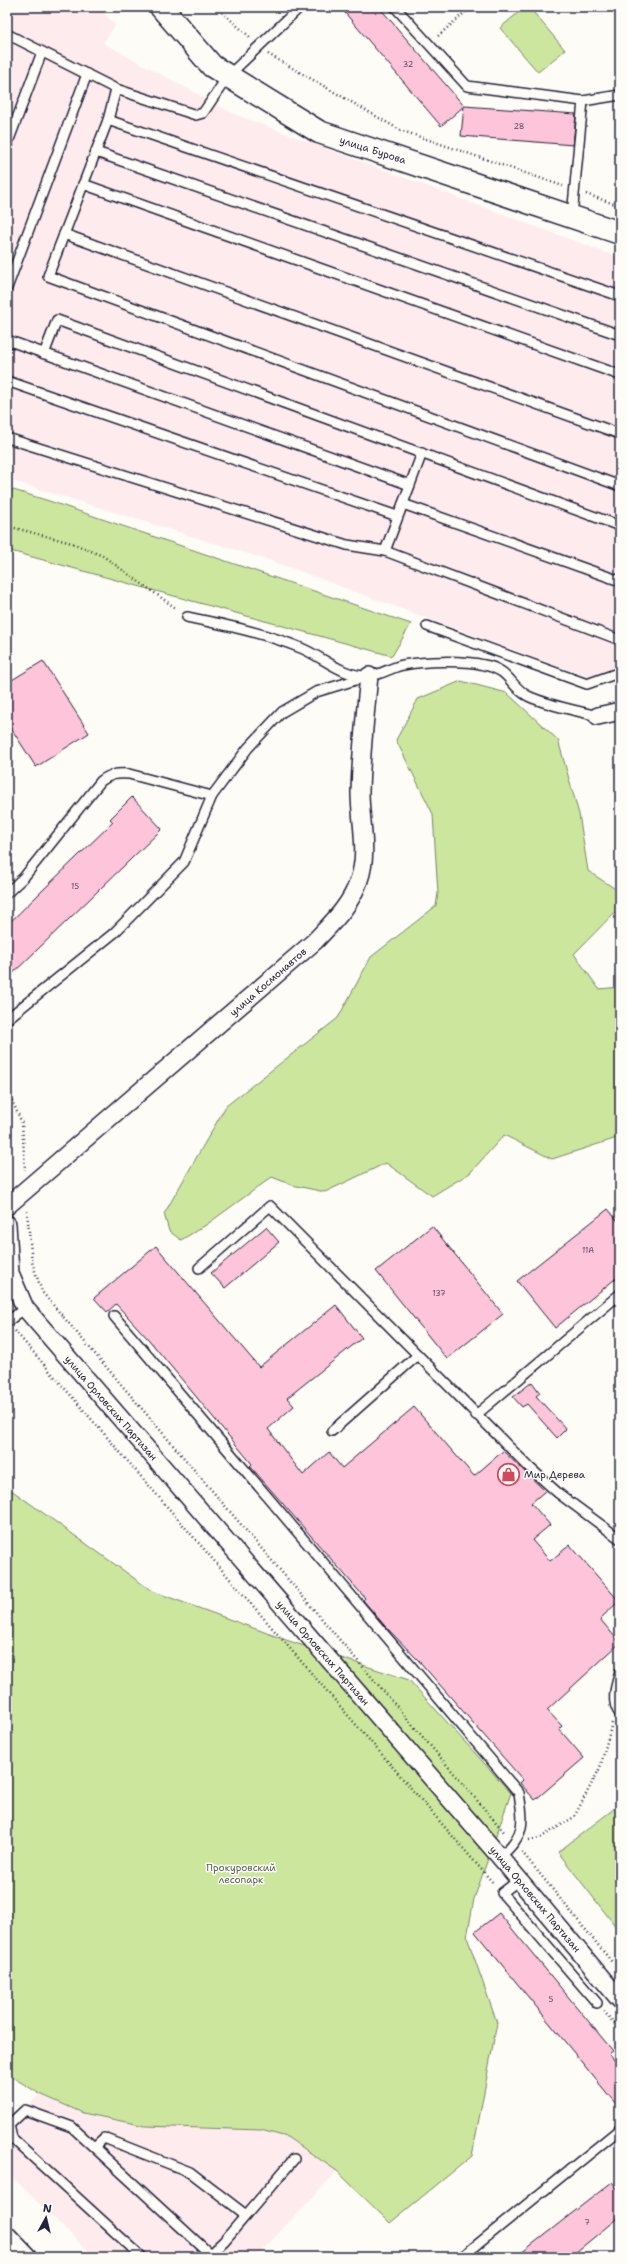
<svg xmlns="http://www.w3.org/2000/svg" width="627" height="2264" font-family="'Shantell Sans',sans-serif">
<rect width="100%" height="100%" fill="#fdfcf7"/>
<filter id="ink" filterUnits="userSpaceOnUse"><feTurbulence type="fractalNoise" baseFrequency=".025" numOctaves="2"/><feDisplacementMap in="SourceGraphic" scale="8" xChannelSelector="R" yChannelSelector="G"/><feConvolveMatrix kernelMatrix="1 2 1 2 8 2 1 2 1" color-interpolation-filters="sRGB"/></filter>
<g filter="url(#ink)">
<g fill="#fdebee">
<path d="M7 7H98L115 25 103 43 236 115 620 258V689L272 561 7 479Z"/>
<path d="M40 2094 83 2113 145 2126 261 2130 287 2137 337 2171 256 2257H94L7 2172V2127Z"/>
</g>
<g fill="#cce79d" stroke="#77846c">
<path d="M525 7H529L565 50 538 72 500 28Z"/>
<path d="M7 488 49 501 411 624 392 656 7 550Z"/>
<path d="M461 681 507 693 558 740 579 814 588 871 620 892V907L574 954 599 989 620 987V1137L552 1159 504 1135 470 1173 432 1196 386 1163 325 1192 292 1185 272 1177 206 1225 181 1240 169 1231 164 1214 226 1106 338 1018 371 957 436 906 438 893 433 814 396 740 418 699Z"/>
<path d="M7 1487 152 1591 286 1640 409 1680 511 1793 474 1899 467 1937 497 2023 472 2156 390 2223 337 2171 287 2137 261 2130 145 2126 83 2113 40 2094 7 2074Z"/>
<path d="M615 1808 620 1814V1932L558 1852Z"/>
</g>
<g fill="#fec4d9" stroke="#22223b">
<path d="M340 7H379L464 106 441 126Z"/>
<path d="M464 106 576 114 573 145 461 136Z"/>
<path d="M43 661 89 733 36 767 7 722V683Z"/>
<path d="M132 797 162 829 7 979V925L113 822 110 819Z"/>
<path d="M608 1209 620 1224V1275L555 1328 517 1281Z"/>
<path d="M432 1226 503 1314 447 1359 376 1271Z"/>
<path d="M266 1227 279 1242 225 1288 211 1273Z"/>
<path d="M156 1246 259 1367 336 1305 362 1338 287 1398 294 1406 268 1429 303 1475 329 1452 342 1468 414 1407 474 1476 503 1451 545 1491 531 1503 550 1525 532 1540 550 1561 570 1545 619 1601 600 1619 620 1643 547 1710 562 1726 559 1729 584 1758 535 1800 520 1783 523 1780 419 1661 384 1625 363 1600 365 1598 250 1466 252 1464 149 1340 116 1304 107 1312 94 1298Z"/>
<path d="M532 1382 540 1393 536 1396 566 1429 557 1438 527 1404 522 1407 513 1397Z"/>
<path d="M499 1913 613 2051 609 2054 620 2067V2109L475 1932Z"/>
<path d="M612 2182 620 2192V2216L570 2257H516Z"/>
</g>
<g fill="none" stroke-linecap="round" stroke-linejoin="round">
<defs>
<g id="lane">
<path d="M395 7 467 86 583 101 572 216"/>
<path d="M7 34 116 89 108 120"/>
<path d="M116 89 196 115 203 113 228 76 300 7"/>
<path d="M583 101 620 95"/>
<path d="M7 145 42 52"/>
<path d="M96 152 620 335"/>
<path d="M83 184 620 375"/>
<path d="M64 234 620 434"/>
<path d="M7 288 87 74"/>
<path d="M620 296 108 120 48 276 620 486"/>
<path d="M7 340 410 485 385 551 347 545 7 438"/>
<path d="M44 354 57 320 620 526"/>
<path d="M7 381 397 516"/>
<path d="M410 485 422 453"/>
<path d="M403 504 620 581"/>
<path d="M385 551 620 640"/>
<path d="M187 617C226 625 264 633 301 648 323 657 343 677 368 676 380 676 391 667 403 665 424 661 463 660 484 665 511 670 509 686 528 696 549 706 575 710 598 716"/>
<path d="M427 626 587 684 618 673 620 670"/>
<path d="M7 893 24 877 101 781C110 774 117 773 129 774L212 796"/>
<path d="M7 1019 114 933 184 862 212 796 248 748 282 712 316 692 369 676"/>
<path d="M199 1268 270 1206 530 1468 558 1493 620 1539"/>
<path d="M114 1316 519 1793C524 1825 525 1835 500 1857"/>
<path d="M7 1322 25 1308"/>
<path d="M476 1415 620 1294"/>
<path d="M332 1431 418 1355"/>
<path d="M620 1672C616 1685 610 1702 620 1714"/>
<path d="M519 1880 502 1893 597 2003"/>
<path d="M94 2147 104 2138 190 2172 246 2215"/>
<path d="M210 2254 224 2241 294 2159"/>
<path d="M142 2257 12 2138 9 2125 25 2110 72 2127 210 2254 208 2257"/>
<path d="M462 2257 620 2129"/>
</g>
<g id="street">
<path d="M598 716 620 711"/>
<path d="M7 1206 315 941C333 922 351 905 359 880 369 852 360 821 360 792 361 753 365 715 369 676"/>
<path d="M7 1224 10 1273 25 1308 500 1857 620 2000"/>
<path d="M7 2235 28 2257"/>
</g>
<path id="secondary" d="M161 7 212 66 319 132 620 233"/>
</defs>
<use href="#lane" stroke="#22223b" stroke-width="12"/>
<use href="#street" stroke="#22223b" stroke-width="20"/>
<use href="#secondary" stroke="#22223b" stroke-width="25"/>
<g stroke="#22223b" stroke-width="2.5" stroke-dasharray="1 3" stroke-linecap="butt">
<path d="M216 7 251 38"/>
<path d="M617 7 620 8"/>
<path d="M438 36 471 7"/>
<path d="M268 54 400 130 563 186"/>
<path d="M586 194 620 206"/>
<path d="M7 526 72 543 103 556 177 609"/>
<path d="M7 1089 22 1123 25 1170"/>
<path d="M27 1211 32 1262 42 1292 505 1833"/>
<path d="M15 1331 494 1884"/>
<path d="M529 1840 540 1838 574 1817 600 1768 612 1723"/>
<path d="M522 1852 612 1962"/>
<path d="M604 2011 613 2023 620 2028"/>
</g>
<use href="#lane" stroke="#fdfcf7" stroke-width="9"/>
<use href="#street" stroke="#fdfcf7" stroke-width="17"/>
<use href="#secondary" stroke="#fdfcf7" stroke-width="22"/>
</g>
</g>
<defs>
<symbol id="shop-ring" viewBox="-11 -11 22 22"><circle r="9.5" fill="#fdfcf7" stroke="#d1495b" stroke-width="1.5"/><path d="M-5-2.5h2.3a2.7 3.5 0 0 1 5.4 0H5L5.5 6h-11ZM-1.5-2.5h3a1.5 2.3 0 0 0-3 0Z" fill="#d1495b"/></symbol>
</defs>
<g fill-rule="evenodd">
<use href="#shop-ring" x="496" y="1462" width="25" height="25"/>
</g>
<g text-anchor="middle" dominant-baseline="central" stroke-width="3" stroke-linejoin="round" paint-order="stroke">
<g font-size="8" fill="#594a62">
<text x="408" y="64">32</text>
<text x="519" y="126">28</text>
<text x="75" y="886">15</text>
<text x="588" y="1250">11А</text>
<text x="439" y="1293">137</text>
<text x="551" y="1999">5</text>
<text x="587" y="2222">7</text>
</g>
<g font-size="10" fill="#22223b" stroke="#fdfcf7">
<text transform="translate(373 150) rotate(18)">улица Бурова</text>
<text transform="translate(268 982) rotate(-41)">улица Космонавтов</text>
<text transform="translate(111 1408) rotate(49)">улица Орловских Партизан</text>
<text transform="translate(323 1653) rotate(49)">улица Орловских Партизан</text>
<text transform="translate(535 1899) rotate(50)">улица Орловских Партизан</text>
</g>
<g font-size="10" fill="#22223b" stroke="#fdfcf7" text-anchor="start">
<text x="524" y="1474">Мир Дерева</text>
</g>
<g font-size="10" fill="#555d58" stroke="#fdfcf7">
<text x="241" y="1867">Прокуровский<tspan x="241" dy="12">лесопарк</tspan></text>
</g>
</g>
<rect width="627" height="2264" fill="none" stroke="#fdfcf7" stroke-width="24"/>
<rect x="12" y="12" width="603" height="2240" fill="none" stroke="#22223b" stroke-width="1.5" filter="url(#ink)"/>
<g transform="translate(46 2218) rotate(8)" stroke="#fdfcf7" stroke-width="3" paint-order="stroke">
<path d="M0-3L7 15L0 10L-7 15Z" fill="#22223b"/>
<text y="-6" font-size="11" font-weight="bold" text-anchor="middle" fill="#22223b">N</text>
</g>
</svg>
